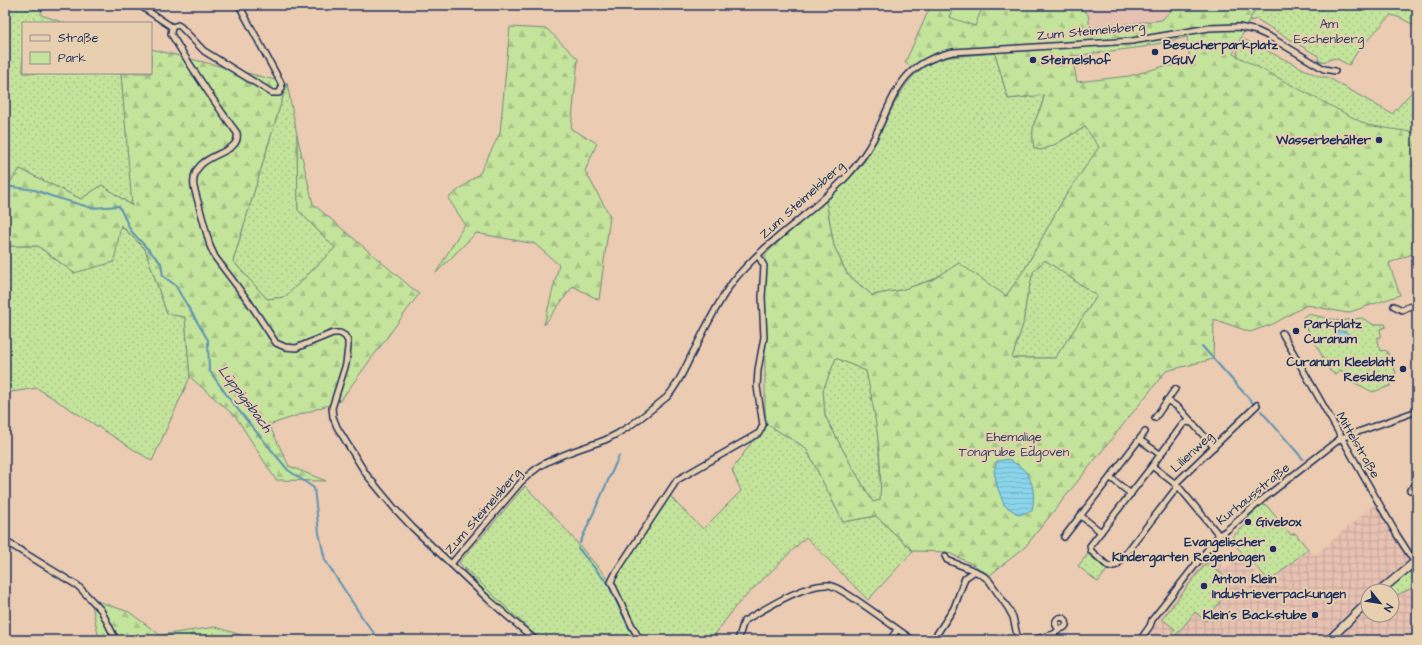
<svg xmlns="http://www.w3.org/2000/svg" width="1422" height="645" font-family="'Architects Daughter',sans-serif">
<defs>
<pattern id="industrial-grid" width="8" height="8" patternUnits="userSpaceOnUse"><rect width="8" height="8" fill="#e7c1b1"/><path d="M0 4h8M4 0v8" fill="none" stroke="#c6a69b"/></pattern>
<pattern id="green-dots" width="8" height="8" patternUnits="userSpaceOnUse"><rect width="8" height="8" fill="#c4e39b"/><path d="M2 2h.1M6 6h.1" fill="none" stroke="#a8c388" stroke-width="1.8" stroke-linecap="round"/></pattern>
<pattern id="forest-firs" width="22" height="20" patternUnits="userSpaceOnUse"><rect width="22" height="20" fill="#c4e39b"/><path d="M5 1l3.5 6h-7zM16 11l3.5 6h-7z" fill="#a8c388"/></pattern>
<pattern id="water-rules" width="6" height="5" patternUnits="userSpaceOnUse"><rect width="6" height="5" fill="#8ad5ea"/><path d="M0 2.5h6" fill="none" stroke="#76b7cb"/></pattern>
</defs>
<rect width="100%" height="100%" fill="#ebcbb2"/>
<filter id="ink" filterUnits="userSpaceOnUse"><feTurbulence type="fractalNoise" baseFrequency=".025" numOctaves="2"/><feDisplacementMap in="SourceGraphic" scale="8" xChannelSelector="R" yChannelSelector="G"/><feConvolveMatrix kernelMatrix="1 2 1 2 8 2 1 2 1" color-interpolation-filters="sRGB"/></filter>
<g filter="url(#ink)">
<path fill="#e7c1b1" d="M1076 5H1176L1162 20 1090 28 1088 14Z"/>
<path fill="url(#industrial-grid)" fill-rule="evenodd" d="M1375 504 1417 575V640H1144L1209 555 1227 569 1236 558 1239 560 1241 557 1266 585 1309 550 1314 556ZM1368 591H1392V615H1368Z"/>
<g fill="url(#green-dots)" stroke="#70897c">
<path d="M5 5H42L41 15 65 23H23V73H121L133 206 102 185 81 199 20 169 5 189Z"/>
<path d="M1258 5H1410L1417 12V27L1401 18 1391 15 1359 49 1349 65 1335 58 1322 62 1319 61 1318 56 1256 19 1251 21 1250 18Z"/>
<path d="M1239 37 1320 77H1327L1392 114 1417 86V223L1237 59Z"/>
<path d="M995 53 1008 99 1044 95C1043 103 1040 108 1037 116 1032 127 1032 136 1034 148L1041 150 1052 146 1085 127 1100 147 1064 198 1026 267 1006 296 959 264 932 280 901 290 872 295 847 274 834 246 826 201C840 188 855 175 866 159 888 127 896 78 935 61 952 54 977 55 995 53Z"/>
<path d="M287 83 297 135 298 210 335 248 285 297 267 299 233 261Z"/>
<path d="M120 225 145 249 167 314 185 317 190 377 152 461 37 388 5 393V246H38L74 273Z"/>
<path d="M1045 260 1097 296 1055 358H1012L1023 324 1026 302 1033 272Z"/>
<path d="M1308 314 1340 321 1362 318 1374 325 1376 324H1385L1386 327 1380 329 1381 334 1380 337 1377 338 1381 351 1384 350 1387 351 1392 365 1393 364 1396 373 1390 386 1373 392 1351 381V376L1340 370 1338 373 1335 374 1330 371 1304 322 1303 317Z"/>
<path d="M836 358 866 371 875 410 879 450 881 500 873 502 851 465 825 416 823 390Z"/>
<path d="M765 423 806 448 843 522 876 516 913 551 868 600 806 537 735 607 711 640H542L531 631 459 563 525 486 561 524 610 581 669 494 676 503 703 529 741 491 732 470Z"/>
<path d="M1262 505 1267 506 1291 535 1295 533 1308 549 1270 581 1230 540 1231 538 1250 521 1248 518Z"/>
<path d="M1088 554 1107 570 1098 582 1078 566Z"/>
<path d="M1206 563 1223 575 1229 584 1227 592 1206 621 1195 612 1172 640H1167L1175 629 1162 619Z"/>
<path d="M1410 572 1416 577 1417 586 1392 597V591H1387L1406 574Z"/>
</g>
<g fill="url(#forest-firs)" stroke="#70897c" fill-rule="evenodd">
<path d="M931 5H954L949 17 982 8 975 5H1076L1088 14 1090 28 1162 20 1176 5H1257L1233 54 1367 125 1417 133V252L1389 263 1400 295 1347 313 1307 305 1273 324 1250 332 1214 319 1213 359 1166 371 1025 547 990 575 970 563 947 552 913 551 876 516 843 522 806 448 765 423V255L795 226 826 201 834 246 847 274 872 295 901 290 932 280 959 263 1006 296 1026 267 1064 198 1099 147 1085 127 1052 146 1041 150 1034 148C1032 136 1032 127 1037 116 1040 109 1043 104 1044 95L1008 99 995 53 949 57 914 67 905 63ZM1187 37 1190 59 1129 76 1077 82 1072 56 1143 47ZM1045 260 1097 296 1055 358H1012L1023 324 1026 302 1033 272ZM836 358 866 371C875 413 883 457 880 500L873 502 851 465 825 416 823 390Z"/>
<path d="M510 27 547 29 578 59 571 129 597 143 585 171 610 216 599 300 573 286 544 325 559 265 535 244 476 233 436 273 465 224 448 198 480 173 500 133Z"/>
<path d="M151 49 287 83 233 261 267 299 285 297 335 248 298 210 297 135 313 204 419 294 340 401 269 425 289 466 326 481 276 480 236 417 190 377 185 317 167 314 145 249 121 225 114 262 74 273 38 246H5V189L20 169 81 199 102 185 132 206 121 73H151Z"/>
<path d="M464 567 531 631 542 640C530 640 476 582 465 570Z"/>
<path d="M91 599 129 612 160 635 216 627 257 640H99Z"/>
</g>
<path fill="#c4e39b" stroke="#70897c" d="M954 5H975L982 8 975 26 949 17Z"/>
<g fill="url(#water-rules)" stroke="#5e93b2">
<path d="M1339 330 1346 332 1350 335 1344 338H1336L1335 336 1337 331Z"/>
<path d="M1009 459C1013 463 1021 466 1025 471 1034 482 1035 497 1032 511L1019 515 1004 505 997 486 994 471 997 461Z"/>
</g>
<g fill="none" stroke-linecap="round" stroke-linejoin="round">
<g stroke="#5e93b2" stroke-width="2">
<path d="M5 186 35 190 51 196 92 208 119 206 131 231 161 263 163 276 175 285 208 340 209 370 231 401 288 470 314 488 319 533 325 560 362 617 379 640"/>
<path d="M1202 346 1253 403"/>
<path d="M1261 411 1303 459"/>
<path d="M580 543 619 456"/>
<path d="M578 548 608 584 629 628 637 640"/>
</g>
<defs>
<g id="minor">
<path d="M139 5 172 27"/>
<path d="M239 5 281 83 282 88 279 93H272L204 51 181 27 178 25 172 27 171 34C192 68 213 101 237 133 242 158 189 150 194 187L210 246 215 257 249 302 276 343 285 347 296 348 333 333H340L345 336 348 341V347L346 364 332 408 333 417 337 427 366 474 395 509 413 528 489 600 535 640"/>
<path d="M1394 306 1402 310 1417 303"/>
<path d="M1282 333 1397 535 1417 566"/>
<path d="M1167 400 1179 408 1214 447"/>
<path d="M1155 418 1175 389"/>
<path d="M1140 440 1161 455"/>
<path d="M1152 466 1183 424 1187 422 1192 423"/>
<path d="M1111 478 1131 494"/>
<path d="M1175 484 1257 405"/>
<path d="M1178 486 1117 565 1109 567 1091 551 1090 546 1152 466 1178 486 1219 535"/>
<path d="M1410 490 1417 484"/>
<path d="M1081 516 1101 532"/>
<path d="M1064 537 1145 432"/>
<path d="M5 541 78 586 101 610 116 640"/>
<path d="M945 556 947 560 975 571"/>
<path d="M451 564 521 482C527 476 533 471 540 466 560 454 583 448 605 440 623 432 637 421 652 409 657 405 662 401 667 397 678 385 684 370 691 356 704 332 718 300 735 279 767 240 812 214 847 176 857 165 867 152 874 138 895 95 900 63 953 52L1132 41 1209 28 1239 27 1257 31 1270 37 1324 69 1335 71"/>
<circle cx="1061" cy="623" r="5.5"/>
<path d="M640 640 632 626 611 582 616 572 677 480 759 433 763 425 757 387 758 370 764 337 762 297 764 266 758 255"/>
<path d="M738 640 744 621C765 609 803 584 828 585 842 586 897 630 913 640"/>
<path d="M890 640 897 630"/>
<path d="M933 640 954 608 965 578 975 571 988 579 1008 608 1013 617 1018 640"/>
<path d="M1032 640 1054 634 1060 629"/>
<path d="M1140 640 1150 626 1152 620 1219 535 1227 530 1263 499 1341 438 1417 411"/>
</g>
<g id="secondary">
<path d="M1380 591 1417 560"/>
<path d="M1329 640 1368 602"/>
</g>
</defs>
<use href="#minor" stroke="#1b2f5e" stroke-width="8"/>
<use href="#secondary" stroke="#1b2f5e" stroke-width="10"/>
<use href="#minor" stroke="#e8cfb0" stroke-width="5"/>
<use href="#secondary" stroke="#e8cfb0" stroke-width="7"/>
</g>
</g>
<g fill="#1b2f5e" stroke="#e8cfb0" stroke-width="1.5">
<circle cx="1155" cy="52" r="4"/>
<circle cx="1033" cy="60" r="4"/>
<circle cx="1379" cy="140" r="4"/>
<circle cx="1296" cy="331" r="4"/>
<circle cx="1403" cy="369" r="4"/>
<circle cx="1248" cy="522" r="4"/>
<circle cx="1273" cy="549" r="4"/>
<circle cx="1204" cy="586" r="4"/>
<circle cx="1315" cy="615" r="4"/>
</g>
<g text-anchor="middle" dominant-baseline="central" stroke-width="4" stroke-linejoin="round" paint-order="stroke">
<g font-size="13" fill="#2c4164" stroke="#e8cfb0">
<text x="1329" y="24">Am<tspan x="1329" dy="15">Eschenberg</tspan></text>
<text x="1014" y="437">Ehemalige<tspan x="1014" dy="15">Tongrube Edgoven</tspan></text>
</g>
<g font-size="13" fill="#1b2f5e" stroke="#e8cfb0">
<text transform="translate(1091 31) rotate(-5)">Zum Steimelsberg</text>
<text transform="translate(802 200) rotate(-42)">Zum Steimelsberg</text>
<text transform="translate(1358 445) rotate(60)">Mittelstraße</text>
<text transform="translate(1192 452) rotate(-43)">Lilienweg</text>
<text transform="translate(1253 494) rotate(-39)">Kurhausstraße</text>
<text transform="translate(483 511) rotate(-49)">Zum Steimelsberg</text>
</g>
<g font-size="13" font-weight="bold" fill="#1b2f5e" stroke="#e8cfb0" text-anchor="start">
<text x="1163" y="45">Besucherparkplatz<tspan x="1163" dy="15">DGUV</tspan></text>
<text x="1041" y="60">Steimelshof</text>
<text x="1371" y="140" text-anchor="end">Wasserbehälter</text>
<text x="1304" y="324">Parkplatz<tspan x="1304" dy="15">Curanum</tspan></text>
<text x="1395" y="362" text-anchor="end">Curanum Kleeblatt<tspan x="1395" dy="15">Residenz</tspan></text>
<text x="1256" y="522">Givebox</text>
<text x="1265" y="542" text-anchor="end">Evangelischer<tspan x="1265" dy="15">Kindergarten Regenbogen</tspan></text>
<text x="1212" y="579">Anton Klein<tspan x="1212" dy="15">Industrieverpackungen</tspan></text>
<text x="1307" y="615" text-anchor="end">Klein´s Backstube</text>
</g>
<g font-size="14" font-style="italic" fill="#26406c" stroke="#e8cfb0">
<text transform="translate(245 399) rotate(53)">Lüppigsbach</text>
</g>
</g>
<rect width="1422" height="645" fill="none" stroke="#e8cfb0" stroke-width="20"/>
<rect x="10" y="10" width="1402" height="625" fill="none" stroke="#1b2f5e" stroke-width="1.5" filter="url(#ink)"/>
<rect x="22" y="22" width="130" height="52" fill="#e8cfb0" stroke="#968f8f"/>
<rect x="30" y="35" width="20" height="6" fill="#e8cfb0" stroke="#968f8f"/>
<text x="58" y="42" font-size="12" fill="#1b2f5e">Straße</text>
<rect x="30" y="52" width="20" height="12" fill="#c4e39b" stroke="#968f8f"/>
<text x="58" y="62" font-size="12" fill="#1b2f5e">Park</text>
<g transform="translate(1380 603) rotate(120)"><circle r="19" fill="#e8cfb0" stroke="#968f8f"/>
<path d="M0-3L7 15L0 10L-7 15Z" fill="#1b2f5e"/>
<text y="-6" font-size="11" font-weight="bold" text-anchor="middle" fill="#1b2f5e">N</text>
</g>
</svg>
